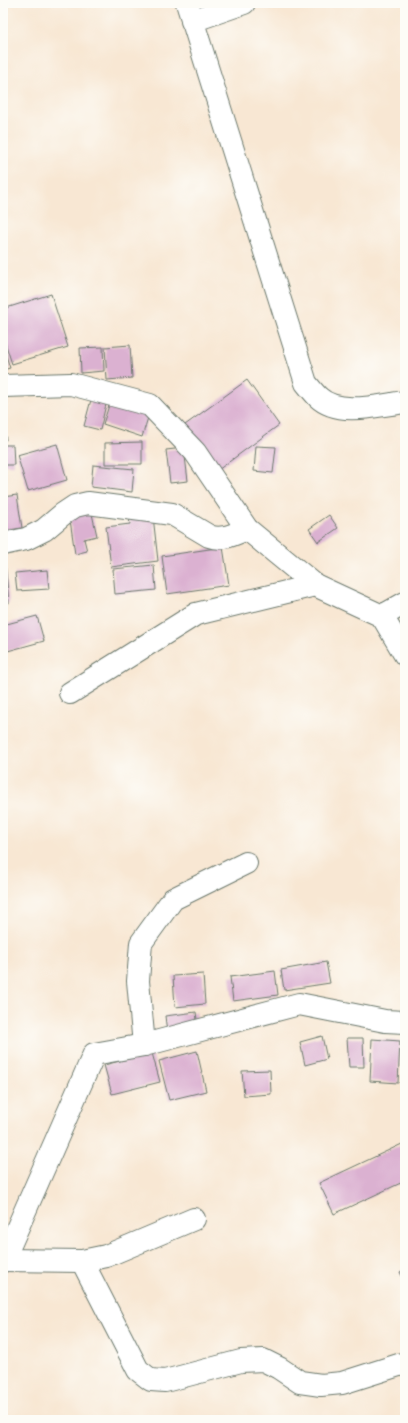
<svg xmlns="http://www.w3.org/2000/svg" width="408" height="1423" font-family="Delius,sans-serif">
<rect width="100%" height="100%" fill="#fdfcf7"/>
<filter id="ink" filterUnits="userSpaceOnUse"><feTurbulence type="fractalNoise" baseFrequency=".025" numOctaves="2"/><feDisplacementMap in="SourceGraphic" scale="8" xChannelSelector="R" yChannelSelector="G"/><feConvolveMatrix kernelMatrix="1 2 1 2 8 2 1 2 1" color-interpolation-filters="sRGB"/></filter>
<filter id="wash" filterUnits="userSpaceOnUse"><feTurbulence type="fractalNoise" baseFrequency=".012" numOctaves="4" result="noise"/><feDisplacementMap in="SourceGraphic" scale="16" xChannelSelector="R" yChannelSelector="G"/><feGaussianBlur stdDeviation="0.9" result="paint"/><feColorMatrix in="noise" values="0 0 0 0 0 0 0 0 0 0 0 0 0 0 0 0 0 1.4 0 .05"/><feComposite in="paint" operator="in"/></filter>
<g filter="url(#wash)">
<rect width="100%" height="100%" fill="#f8e7d3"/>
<g id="blocks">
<g fill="#dbb1d1">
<path d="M51 294 68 347 12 364 3 336V309Z"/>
<path d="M130 345 132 378 107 380 105 347Z"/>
<path d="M3 346 10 368 3 370Z"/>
<path d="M103 347 104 371 81 373 80 348Z"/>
<path d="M247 380 279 425 218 470 185 425Z"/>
<path d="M92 396 107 400 100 430 84 426Z"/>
<path d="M111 399 150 411 142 437 103 424Z"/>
<path d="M3 421H4L6 440H3Z"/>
<path d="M142 442V464H105V443Z"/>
<path d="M57 444 67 480 28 491 17 455Z"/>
<path d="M3 445H13L14 465H3Z"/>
<path d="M256 446 276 447 273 473 254 471Z"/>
<path d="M184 448 188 481 170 483 166 450Z"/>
<path d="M93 465 134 469 132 492 91 487Z"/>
<path d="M17 495 22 528 3 531V497Z"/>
<path d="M90 505 97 536 84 539 87 551 75 554 69 513Z"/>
<path d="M329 515 338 528 318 542 309 529Z"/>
<path d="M153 516 158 561 111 567 106 527 130 524 129 519Z"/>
<path d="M223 547 229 585 167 594 162 556Z"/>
<path d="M3 562H5L9 603H3Z"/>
<path d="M154 565 156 590 115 594 113 569Z"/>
<path d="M47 570 49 589 17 591 15 573Z"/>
<path d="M37 616 44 641 4 652 3 625Z"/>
<path d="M326 962 330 983 284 990 281 970Z"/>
<path d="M275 971 278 995 233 1001 230 977Z"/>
<path d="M203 974 205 1004 175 1007 173 976Z"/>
<path d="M196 1012 198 1027 167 1032 165 1016Z"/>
<path d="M322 1036 327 1059 305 1065 300 1042Z"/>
<path d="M347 1038H363L364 1067H349Z"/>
<path d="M372 1039 400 1041 398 1083 370 1081Z"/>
<path d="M197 1051 206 1091 169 1100 159 1061Z"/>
<path d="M152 1053 160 1082 112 1094 104 1065Z"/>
<path d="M270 1070 271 1094 244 1096 242 1071Z"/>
<path d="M402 1144 405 1150V1181L334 1214 319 1183Z"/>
<path d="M405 1269V1282L400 1272Z"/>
</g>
</g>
</g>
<g filter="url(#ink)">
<use href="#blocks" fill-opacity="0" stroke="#6b786c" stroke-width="1"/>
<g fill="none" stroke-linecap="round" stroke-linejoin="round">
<defs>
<g id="minor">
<path d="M187 3 306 383C310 388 314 393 318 397 339 417 380 405 405 402"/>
<path d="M192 21 244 3"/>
<path d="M3 386 71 384 150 405 195 452 247 529 315 585 382 616"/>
<path d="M3 544 26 539 44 530 63 514 75 506 88 503 172 514 209 536C222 541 234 534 247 529"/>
<path d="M405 603 382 616 405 655"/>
<path d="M70 693 196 614 315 585"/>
<path d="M144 1045 138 981 141 943 173 899 246 863"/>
<path d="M4 1260 82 1261 106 1256 194 1219"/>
<path d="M3 1261 94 1054 144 1045 299 1004 385 1021 405 1022"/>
<path d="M82 1261 138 1370 151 1380 165 1381 241 1361 263 1360 279 1368 300 1382 321 1385 342 1383 405 1363"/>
</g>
</defs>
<use href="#minor" stroke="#6b786c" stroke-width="24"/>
<use href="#minor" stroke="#fff" stroke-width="22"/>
</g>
</g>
<rect width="408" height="1423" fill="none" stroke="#fdfcf7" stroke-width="16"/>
</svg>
